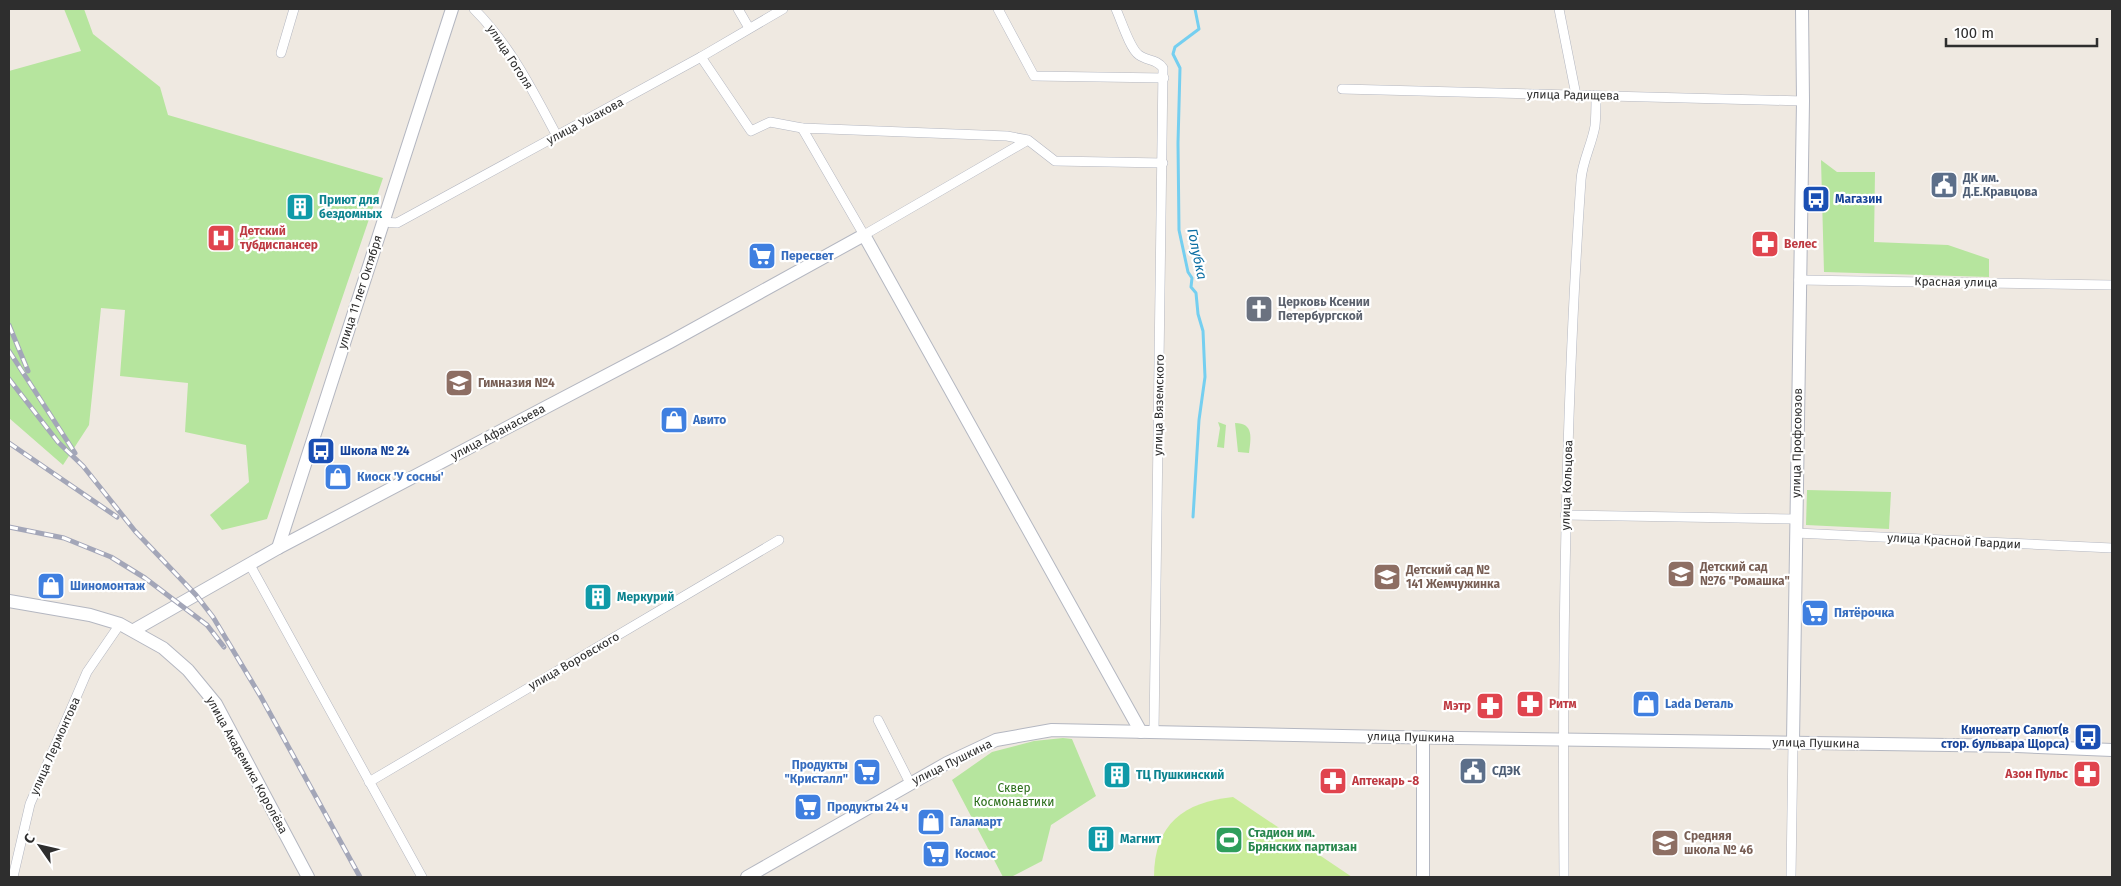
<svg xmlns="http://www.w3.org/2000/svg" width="2121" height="886" font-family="'Fira Sans',sans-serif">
<rect width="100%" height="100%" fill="#efe9e1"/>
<g fill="#b6e59e">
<path d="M64 9H84L93 34 160 87 168 115 383 178 267 519 222 530 210 515 249 482 246 445 185 432 188 383 120 376 125 310 101 308 89 425 63 465 9 418V71L81 51Z"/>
<path d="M1821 160 1837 172H1875L1874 242 1948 245 1989 259V277L1824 272Z"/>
<path d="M1218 422 1226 425 1224 448 1217 447 1220 428Z"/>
<path d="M1235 423C1254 423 1251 438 1249 453L1238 452Z"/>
<path d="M1807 490 1891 492 1889 529 1806 525Z"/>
<path d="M1063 738 1072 739 1096 796 1051 825 1042 861 1011 877H1003L952 780 992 752 1034 741Z"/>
</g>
<path fill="#c9ec9a" d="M1233 797 1352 877H1154C1154 824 1184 802 1233 797Z"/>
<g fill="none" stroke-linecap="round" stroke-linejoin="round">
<path stroke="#75cff0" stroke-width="3" d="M1193 517 1199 420 1205 377 1203 331 1198 314 1196 293 1191 287 1192 278 1188 272 1179 230 1178 143 1180 68 1173 54 1175 47 1199 29 1195 9"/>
<defs>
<g id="street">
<path d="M474 9C510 45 533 91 557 136"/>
<path d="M738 9 749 28"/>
<path d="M998 9 1034 76 1164 78"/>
<path d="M1116 9C1121 20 1130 49 1139 55 1147 61 1157 59 1163 68L1154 732"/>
<path d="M1559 9 1576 95"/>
<path d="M281 53 294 9"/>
<path d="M701 57 751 131 770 122 802 128"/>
<path d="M1342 89 1803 101"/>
<path d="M1028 140 1007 136 802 128 864 235 1028 140 1055 161 1163 163"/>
<path d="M383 222 397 223 701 57 783 9"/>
<path d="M1799 280 2112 285"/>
<path d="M1565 515 1796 519"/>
<path d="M1796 533 2112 548"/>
<path d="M250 565 422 877"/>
<path d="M878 720 910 783"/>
<path d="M369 782 779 540"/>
<path d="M13 877 30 804 87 672 120 624"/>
<path d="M1564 877C1562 645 1565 412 1581 180 1582 162 1592 144 1595 126 1596 116 1596 105 1596 95"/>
<path d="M1791 877 1793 742"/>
</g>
<g id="secondary">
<path d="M278 548 452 9"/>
<path d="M9 601 90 615 120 624 163 648 188 670 216 704 308 877"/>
<path d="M134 630 278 548 670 342 864 235 1141 732"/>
<path d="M1793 742 1803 101 1802 9"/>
<path d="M747 877 947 763 996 740 1052 730 1391 737 2017 746 2112 750"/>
<path d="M1423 877V737"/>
</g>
</defs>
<use href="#street" stroke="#b4b7c1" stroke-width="10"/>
<use href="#secondary" stroke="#b4b7c1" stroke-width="14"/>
<use href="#street" stroke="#fff" stroke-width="9"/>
<use href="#secondary" stroke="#fff" stroke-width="12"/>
<defs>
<g id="rail">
<path d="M9 325 28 371"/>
<path d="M9 351 75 453"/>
<path d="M9 379 58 442 83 466 135 531 196 595 213 617 261 697 360 877"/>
<path d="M9 443 117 517"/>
<path d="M9 527 64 538 111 557 145 578 207 625 224 647"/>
</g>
</defs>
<use href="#rail" stroke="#a3a6b8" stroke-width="5"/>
<use href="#rail" stroke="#fff" stroke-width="3" stroke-dasharray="9" stroke-linecap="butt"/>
</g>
<defs>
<symbol id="civic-square" viewBox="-11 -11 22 22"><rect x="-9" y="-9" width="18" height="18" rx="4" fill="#5c6f8a" stroke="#fff"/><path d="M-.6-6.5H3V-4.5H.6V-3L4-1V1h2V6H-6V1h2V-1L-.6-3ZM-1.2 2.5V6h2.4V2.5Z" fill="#fff"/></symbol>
<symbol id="bus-square" viewBox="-11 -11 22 22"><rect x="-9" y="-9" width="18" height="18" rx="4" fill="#1a4fb4" stroke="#fff"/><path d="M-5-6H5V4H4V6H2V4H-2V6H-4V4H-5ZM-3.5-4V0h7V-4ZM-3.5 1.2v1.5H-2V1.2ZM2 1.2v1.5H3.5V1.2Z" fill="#fff"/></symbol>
<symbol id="building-square" viewBox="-11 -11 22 22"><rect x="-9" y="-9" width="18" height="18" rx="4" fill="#0f9aa8" stroke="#fff"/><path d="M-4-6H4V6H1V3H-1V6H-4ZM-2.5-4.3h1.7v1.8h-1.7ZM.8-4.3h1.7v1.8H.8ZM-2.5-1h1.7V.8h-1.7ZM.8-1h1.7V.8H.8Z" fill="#fff"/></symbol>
<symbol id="hospital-square" viewBox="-11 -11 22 22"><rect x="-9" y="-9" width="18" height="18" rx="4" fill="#e0444e" stroke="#fff"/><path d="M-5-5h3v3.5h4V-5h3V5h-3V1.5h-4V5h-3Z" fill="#fff"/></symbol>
<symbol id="pharmacy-square" viewBox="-11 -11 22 22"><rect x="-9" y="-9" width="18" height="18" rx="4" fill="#e0444e" stroke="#fff"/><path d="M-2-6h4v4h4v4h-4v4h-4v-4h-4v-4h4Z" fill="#fff"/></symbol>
<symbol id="supermarket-square" viewBox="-11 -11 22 22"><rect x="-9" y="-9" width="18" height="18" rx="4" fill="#3f7fe0" stroke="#fff"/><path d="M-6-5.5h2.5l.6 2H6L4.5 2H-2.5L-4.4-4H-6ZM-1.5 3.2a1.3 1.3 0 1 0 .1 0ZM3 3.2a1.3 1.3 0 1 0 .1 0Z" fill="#fff"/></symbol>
<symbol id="church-square" viewBox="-11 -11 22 22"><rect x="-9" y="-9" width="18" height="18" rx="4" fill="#6b7280" stroke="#fff"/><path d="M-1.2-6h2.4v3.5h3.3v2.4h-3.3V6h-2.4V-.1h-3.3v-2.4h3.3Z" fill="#fff"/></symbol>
<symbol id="school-square" viewBox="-11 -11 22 22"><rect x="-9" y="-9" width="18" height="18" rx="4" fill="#8d6e63" stroke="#fff"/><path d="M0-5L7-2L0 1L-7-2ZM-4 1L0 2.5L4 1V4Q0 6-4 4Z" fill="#fff"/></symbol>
<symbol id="shop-square" viewBox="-11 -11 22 22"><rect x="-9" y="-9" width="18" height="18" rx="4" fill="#3f7fe0" stroke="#fff"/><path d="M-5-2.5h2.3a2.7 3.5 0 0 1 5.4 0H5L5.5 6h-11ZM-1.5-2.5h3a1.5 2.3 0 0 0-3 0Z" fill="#fff"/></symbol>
<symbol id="stadium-square" viewBox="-11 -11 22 22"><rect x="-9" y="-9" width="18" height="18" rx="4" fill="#2e9e5b" stroke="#fff"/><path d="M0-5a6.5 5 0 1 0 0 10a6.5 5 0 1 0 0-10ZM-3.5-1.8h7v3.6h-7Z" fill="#fff"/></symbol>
</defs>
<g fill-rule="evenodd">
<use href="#civic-square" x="1928" y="169" width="32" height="32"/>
<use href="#bus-square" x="1800" y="183" width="32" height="32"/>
<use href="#building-square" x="284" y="191" width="32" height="32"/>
<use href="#hospital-square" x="205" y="222" width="32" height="32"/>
<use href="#pharmacy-square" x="1749" y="228" width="32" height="32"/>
<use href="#supermarket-square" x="746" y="240" width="32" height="32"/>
<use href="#church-square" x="1243" y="293" width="32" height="32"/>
<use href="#school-square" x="443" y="367" width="32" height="32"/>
<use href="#shop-square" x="658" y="404" width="32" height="32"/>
<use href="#bus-square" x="305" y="435" width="32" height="32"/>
<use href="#shop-square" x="322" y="461" width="32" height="32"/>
<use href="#school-square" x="1665" y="558" width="32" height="32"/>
<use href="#school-square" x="1371" y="561" width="32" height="32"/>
<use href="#shop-square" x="35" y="570" width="32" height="32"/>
<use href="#building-square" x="582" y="581" width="32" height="32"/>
<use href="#supermarket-square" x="1799" y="597" width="32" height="32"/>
<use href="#pharmacy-square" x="1514" y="688" width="32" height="32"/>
<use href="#shop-square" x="1630" y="688" width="32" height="32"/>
<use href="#pharmacy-square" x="1474" y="690" width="32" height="32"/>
<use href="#bus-square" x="2072" y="721" width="32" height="32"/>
<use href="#civic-square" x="1457" y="755" width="32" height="32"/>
<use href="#supermarket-square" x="851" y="756" width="32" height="32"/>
<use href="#pharmacy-square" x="2071" y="758" width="32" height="32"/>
<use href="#building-square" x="1101" y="759" width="32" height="32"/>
<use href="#pharmacy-square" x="1317" y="765" width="32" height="32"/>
<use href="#supermarket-square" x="792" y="791" width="32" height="32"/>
<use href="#shop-square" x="915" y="806" width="32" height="32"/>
<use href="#building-square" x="1085" y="823" width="32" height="32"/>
<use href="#stadium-square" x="1213" y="824" width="32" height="32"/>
<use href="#school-square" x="1649" y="827" width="32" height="32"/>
<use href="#supermarket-square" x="920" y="838" width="32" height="32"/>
</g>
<g text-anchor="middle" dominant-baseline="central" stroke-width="4.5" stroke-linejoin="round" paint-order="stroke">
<g font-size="12" fill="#2e2e2e" stroke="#fff">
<text transform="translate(510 57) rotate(57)">улица Гоголя</text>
<text transform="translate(1573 95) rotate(1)">улица Радищева</text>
<text transform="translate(585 121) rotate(-28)">улица Ушакова</text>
<text transform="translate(1956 282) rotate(1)">Красная улица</text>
<text transform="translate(360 292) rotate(-72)">улица 11 лет Октября</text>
<text transform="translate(1159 405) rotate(-89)">улица Вяземского</text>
<text transform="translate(498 432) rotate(-28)">улица Афанасьева</text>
<text transform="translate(1797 443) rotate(-89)">улица Профсоюзов</text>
<text transform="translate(1567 485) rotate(-88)">улица Кольцова</text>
<text transform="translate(1954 541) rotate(3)">улица Красной Гвардии</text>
<text transform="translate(574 661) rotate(-30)">улица Воровского</text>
<text transform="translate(1411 737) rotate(1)">улица Пушкина</text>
<text transform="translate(1816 743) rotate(1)">улица Пушкина</text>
<text transform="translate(55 746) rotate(-66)">улица Лермонтова</text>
<text transform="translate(952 762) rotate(-26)">улица Пушкина</text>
<text transform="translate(247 765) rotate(61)">улица Академика Королёва</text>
</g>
<g font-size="12" font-weight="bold" fill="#4e5e75" stroke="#fff" text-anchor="start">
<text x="1963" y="178">ДК им.<tspan x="1963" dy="14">Д.Е.Кравцова</tspan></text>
<text x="1492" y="771">СДЭК</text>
</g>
<g font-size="12" font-weight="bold" fill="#164399" stroke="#fff" text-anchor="start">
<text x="1835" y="199">Магазин</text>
<text x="340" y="451">Школа № 24</text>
<text x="2069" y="730" text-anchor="end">Кинотеатр Салют(в<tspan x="2069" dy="14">стор. бульвара Щорса)</tspan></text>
</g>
<g font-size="12" font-weight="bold" fill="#0d838f" stroke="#fff" text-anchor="start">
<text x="319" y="200">Приют для<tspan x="319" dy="14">бездомных</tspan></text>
<text x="617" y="597">Меркурий</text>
<text x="1136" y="775">ТЦ Пушкинский</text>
<text x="1120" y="839">Магнит</text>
</g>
<g font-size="12" font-weight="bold" fill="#be3a42" stroke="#fff" text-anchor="start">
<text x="240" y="231">Детский<tspan x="240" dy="14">тубдиспансер</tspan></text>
<text x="1784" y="244">Велес</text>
<text x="1549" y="704">Ритм</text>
<text x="1471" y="706" text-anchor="end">Мэтр</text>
<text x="2068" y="774" text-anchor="end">Азон Пульс</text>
<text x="1352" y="781">Аптекарь -8</text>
</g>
<g font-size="12" font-weight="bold" fill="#366cbe" stroke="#fff" text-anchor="start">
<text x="781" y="256">Пересвет</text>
<text x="693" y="420">Авито</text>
<text x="357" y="477">Киоск 'У сосны'</text>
<text x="70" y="586">Шиномонтаж</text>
<text x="1834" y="613">Пятёрочка</text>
<text x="1665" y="704">Lada Dеталь</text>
<text x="848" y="765" text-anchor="end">Продукты<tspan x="848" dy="14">"Кристалл"</tspan></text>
<text x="827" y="807">Продукты 24 ч</text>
<text x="950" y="822">Галамарт</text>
<text x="955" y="854">Космос</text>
</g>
<g font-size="12" font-weight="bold" fill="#5b616d" stroke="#fff" text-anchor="start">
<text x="1278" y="302">Церковь Ксении<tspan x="1278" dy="14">Петербургской</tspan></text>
</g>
<g font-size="12" font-weight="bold" fill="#785e54" stroke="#fff" text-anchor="start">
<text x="478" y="383">Гимназия №4</text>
<text x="1700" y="567">Детский сад<tspan x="1700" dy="14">№76 "Ромашка"</tspan></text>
<text x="1406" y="570">Детский сад №<tspan x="1406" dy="14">141 Жемчужинка</tspan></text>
<text x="1684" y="836">Средняя<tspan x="1684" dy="14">школа № 46</tspan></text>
</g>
<g font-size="12" fill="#2c6e1b" stroke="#fff">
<text x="1014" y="788">Сквер<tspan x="1014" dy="14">Космонавтики</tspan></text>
</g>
<g font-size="12" font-weight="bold" fill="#27864d" stroke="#fff" text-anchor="start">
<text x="1248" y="833">Стадион им.<tspan x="1248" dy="14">Брянских партизан</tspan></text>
</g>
<g font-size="14" font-style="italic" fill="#0d6fa3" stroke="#fff">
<text transform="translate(1197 254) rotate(78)">Голубка</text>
</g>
</g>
<rect width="2121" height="886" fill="none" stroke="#2e2e2e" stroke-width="20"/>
<g transform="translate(40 846) rotate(304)" stroke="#ffffff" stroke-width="4" paint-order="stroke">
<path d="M0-4L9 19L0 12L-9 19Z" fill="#2e2e2e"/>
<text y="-8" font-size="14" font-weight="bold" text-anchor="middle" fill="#2e2e2e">С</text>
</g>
<path d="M1946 38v8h151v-8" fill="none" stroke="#2e2e2e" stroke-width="2.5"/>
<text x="1954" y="38" font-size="15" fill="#2e2e2e" stroke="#ffffff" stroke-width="4" paint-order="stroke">100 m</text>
</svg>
